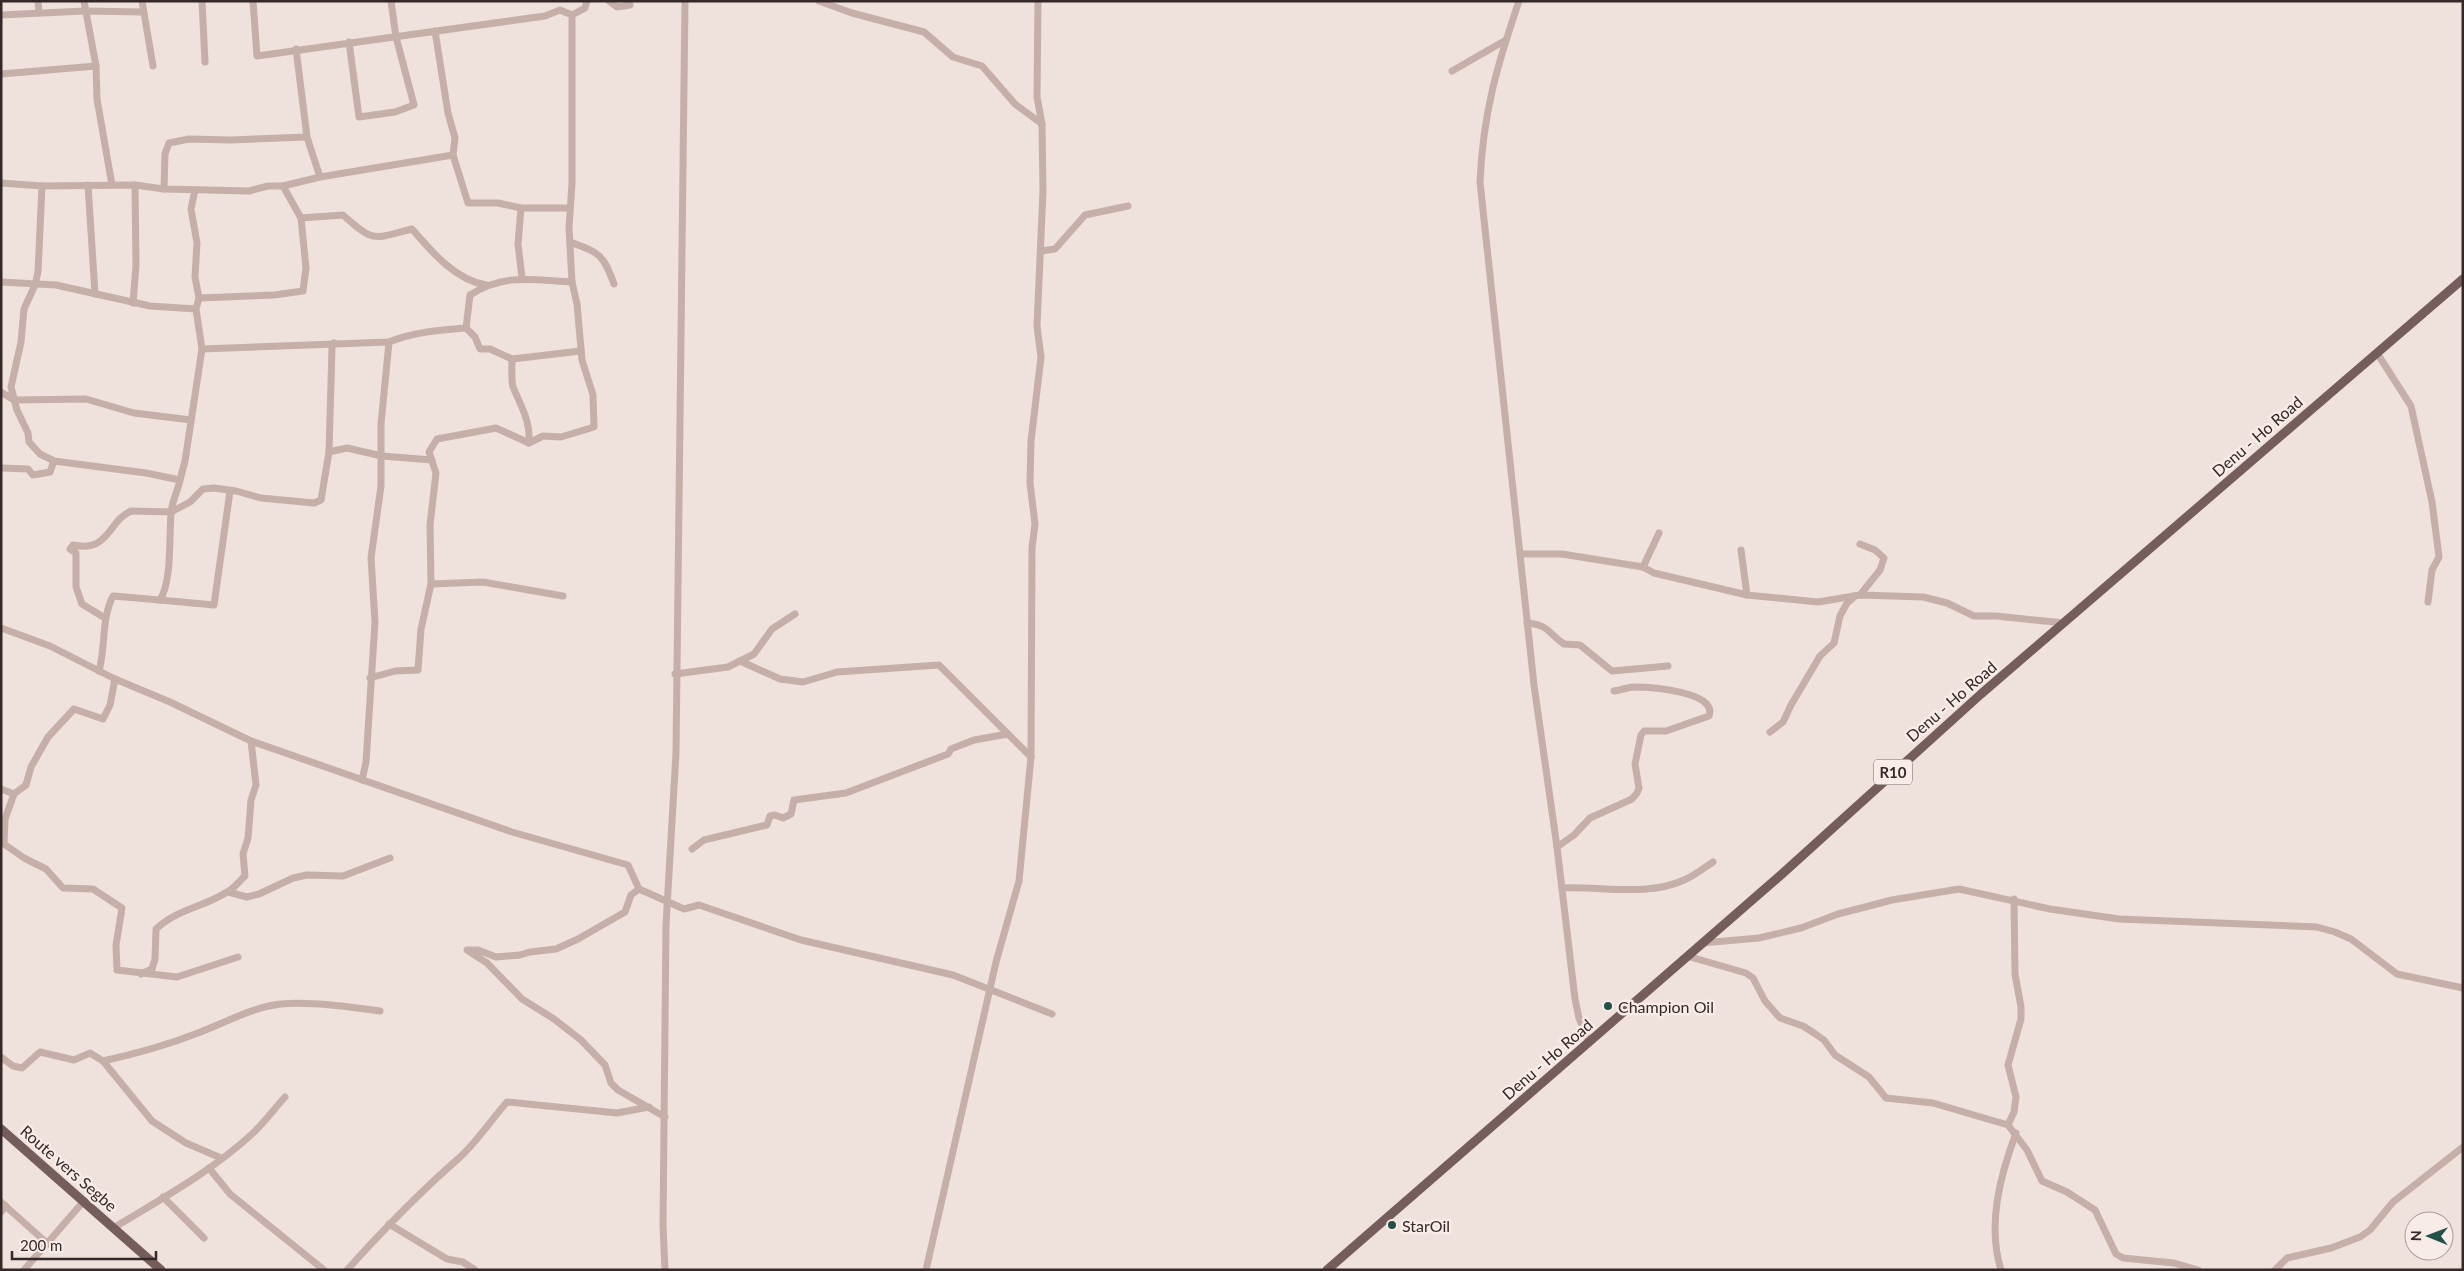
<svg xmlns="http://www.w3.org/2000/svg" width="2464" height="1271" font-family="Lato,sans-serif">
<rect width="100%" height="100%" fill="#efe1db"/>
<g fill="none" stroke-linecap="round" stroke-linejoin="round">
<g stroke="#c6afa9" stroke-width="7">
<path d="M38 1 39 13"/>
<path d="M84 1 96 66 97 99 112 185"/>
<path d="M142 1 153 66"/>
<path d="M202 1 205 62"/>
<path d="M253 1 257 56 545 16 560 10 572 15 585 8 587 1"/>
<path d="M609 1 617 7 630 5"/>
<path d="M819 1 852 13 924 32 953 57 982 66 1015 104 1042 124"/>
<path d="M1519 1C1497 66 1483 113 1480 182L1534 685 1557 847 1575 999 1579 1018 1589 1043"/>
<path d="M1 15 84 11 143 12"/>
<path d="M435 31 448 113 455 138 453 155 468 203H498L521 208H570"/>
<path d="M349 42 359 117 395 112 414 105 396 37 391 1"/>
<path d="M296 49 307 137 320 177"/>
<path d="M1452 71 1506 40"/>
<path d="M1 74 96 66"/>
<path d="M1 183 42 186 135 185 164 189 249 191 268 186H283L320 177 453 155"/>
<path d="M88 185 95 294"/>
<path d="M42 186 38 272 35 285 24 309 21 342 11 387 17 410 28 433 29 442 40 454 54 461 146 473 180 480C178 491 171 503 171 514 169 537 172 582 160 600L113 596C101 620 106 645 99 671"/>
<path d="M164 189 165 154 169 143 189 139 231 140 307 137"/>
<path d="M521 208 518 244 522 278"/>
<path d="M301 218 343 215C374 243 373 239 412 229 431 251 455 280 486 285"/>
<path d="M570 242C600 253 603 254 614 284"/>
<path d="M1041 251 1055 249 1085 215 1128 206"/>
<path d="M1 282 56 285 150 306 196 309"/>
<path d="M199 298 274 295 303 291 306 268 301 218 283 186"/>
<path d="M133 303 136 265 135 185"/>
<path d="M466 328 470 295C504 273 533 280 572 282"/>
<path d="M202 349 389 342C414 332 439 330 466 328L475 337 480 349H490L512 359 581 351"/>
<path d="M2377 353 2411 406 2432 502 2439 557 2432 570 2428 602"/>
<path d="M512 359C512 368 511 379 513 387 521 406 531 422 529 443"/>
<path d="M1 392 14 400 86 399 134 413 191 420"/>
<path d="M329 452 347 448 382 456 432 460"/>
<path d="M1 468 28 469 33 475 50 472 54 461"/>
<path d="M180 480 185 461 202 349 196 309 199 298 195 277 197 243 191 209 195 190"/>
<path d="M1741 550 1747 595"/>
<path d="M1520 554H1562L1643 567 1654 573 1747 595 1818 602 1860 595 1923 597 1947 603 1974 616H1996L2064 623"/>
<path d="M1643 567 1659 533"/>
<path d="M431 584 483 582 563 596"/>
<path d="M1860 595 1880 570 1884 558 1875 550 1860 544"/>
<path d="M160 600 214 605 230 491"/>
<path d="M105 618 82 604 76 587V553L70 549 73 545C109 553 108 521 131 511L171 512 190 502 203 489 214 488 236 491 261 498 314 503 321 500 329 452 332 347 334 343"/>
<path d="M1527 623C1549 625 1548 633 1564 644L1580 645 1612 671 1668 666"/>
<path d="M1 628 50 646 115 679 170 702 251 741 512 832 628 865 639 889 631 895 625 912 578 939 556 949 530 952 520 955 496 957 478 950H467L487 963 522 999 554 1019 581 1040 605 1065 611 1083 618 1090 665 1117"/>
<path d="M740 661 754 654 772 629 795 614"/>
<path d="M675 674 728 667 740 661 780 679 803 682 837 672 939 665 1031 757"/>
<path d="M370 678 395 671 418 670 421 629 431 584 430 525 436 473 429 452 437 439 496 428 529 443 543 436 561 437 594 427 593 395 582 360 577 304 572 282 569 228 572 183V15"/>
<path d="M1770 732 1783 722 1791 705 1820 656 1834 643 1840 616 1847 603 1855 596"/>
<path d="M362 780 366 762 375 622 371 558 381 486V424L389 342"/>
<path d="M1 789 14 794 26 785 31 767 48 737 74 709 103 719 110 705 115 679"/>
<path d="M14 794 5 819 4 844 24 858 46 869 63 888 93 889 122 908 116 945 117 970 177 977 238 957"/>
<path d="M1557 847 1574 835 1590 818 1632 799 1637 793 1639 788 1635 764 1641 735 1644 731H1666L1709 716C1718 691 1648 687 1633 687 1627 688 1620 690 1614 691"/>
<path d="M692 849 704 840 767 825 770 816 775 815 783 818 791 814 794 800 846 793 948 754 951 749 974 740 1008 734"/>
<path d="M1562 888C1601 886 1647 897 1684 880 1694 876 1704 868 1713 862"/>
<path d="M639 889 684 909 699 905 801 940 953 975 1052 1014"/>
<path d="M228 892 247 897 259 894 293 878 307 875 343 876 390 858"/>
<path d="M1702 943 1759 938 1801 928 1838 914 1892 900 1959 889 2050 909 2119 919 2317 927 2335 932 2351 939 2397 974 2463 988"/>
<path d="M1687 956 1746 973 1753 978 1765 1001 1780 1018 1803 1026 1814 1033 1824 1040 1835 1055 1869 1077 1886 1098 1933 1103 2008 1125 2027 1150 2042 1181 2067 1192 2095 1210 2116 1254 2123 1258 2174 1263 2198 1270"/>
<path d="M141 974 152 969 155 959 156 929C177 909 204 907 227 892 234 889 239 881 245 876L243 854 248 838 251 800 256 785 251 741"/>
<path d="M1 1057 13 1066 22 1068 40 1052 74 1060 90 1053 103 1061 152 1121 186 1143 221 1158"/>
<path d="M103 1061C135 1054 167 1045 198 1033 225 1023 252 1007 281 1004 307 1001 353 1007 380 1011"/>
<path d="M2008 1125 2014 1112 2016 1097 2008 1065 2021 1019V1007L2015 974 2014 899"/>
<path d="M209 1168 230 1194 324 1270"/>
<path d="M163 1197 204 1238"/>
<path d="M1 1202 48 1244"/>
<path d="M1 1212 6 1206"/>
<path d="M389 1224 447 1259 463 1262 475 1270"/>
<path d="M115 1227C161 1199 212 1171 252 1134 264 1123 274 1109 285 1097"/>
<path d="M24 1270 83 1202"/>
<path d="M347 1270C383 1230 419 1193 459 1158 477 1142 491 1120 507 1102L617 1113 649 1107"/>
<path d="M665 1270 663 1226 666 925 676 753 685 1"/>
<path d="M926 1270 996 962 1019 881 1031 757 1032 548 1035 524 1030 483 1031 441 1041 357 1037 326 1043 191 1042 124 1037 97 1038 1"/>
<path d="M2001 1270C1987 1225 2000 1176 2016 1133"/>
<path d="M2275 1270 2287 1258 2331 1248 2360 1237 2370 1230 2393 1202 2463 1147"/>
</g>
<g stroke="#745d5a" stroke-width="9">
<path d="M1 1129 161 1270"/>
<path d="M1327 1270 1782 874 1981 694 2463 279"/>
</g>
</g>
<g fill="#215149" stroke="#f7ece7" stroke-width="2">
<circle cx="1608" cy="1006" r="5"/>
<circle cx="1392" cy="1225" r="5"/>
</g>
<g text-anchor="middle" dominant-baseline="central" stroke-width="5" stroke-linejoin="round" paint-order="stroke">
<rect fill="#f7ece7" stroke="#6e6461" stroke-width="1" x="1874" y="759.5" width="38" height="25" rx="4"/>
<g font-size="15" font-weight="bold" fill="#342928">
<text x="1893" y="772">R10</text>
</g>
<g font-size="16" fill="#342928" stroke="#f7ece7">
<text transform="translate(2257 436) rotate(-41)">Denu - Ho Road</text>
<text transform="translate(1951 701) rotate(-41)">Denu - Ho Road</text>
<text transform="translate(1547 1059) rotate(-41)">Denu - Ho Road</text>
<text transform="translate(69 1168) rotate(41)">Route vers Segbe</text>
</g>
<g font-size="16" fill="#342928" stroke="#f7ece7" text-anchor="start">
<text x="1618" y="1006">Champion Oil</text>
<text x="1402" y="1225">StarOil</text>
</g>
</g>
<rect width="2464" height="1271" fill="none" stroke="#342928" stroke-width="5"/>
<g transform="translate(2429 1236) rotate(271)"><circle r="24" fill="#f7ece7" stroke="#a99e9b"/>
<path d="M0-4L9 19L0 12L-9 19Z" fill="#215149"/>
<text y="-8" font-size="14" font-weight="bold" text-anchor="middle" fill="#342928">N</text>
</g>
<path d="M12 1251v8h144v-8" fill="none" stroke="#342928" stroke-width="2.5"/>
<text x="20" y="1251" font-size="15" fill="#342928" stroke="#f7ece7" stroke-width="4" paint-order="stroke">200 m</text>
</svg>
